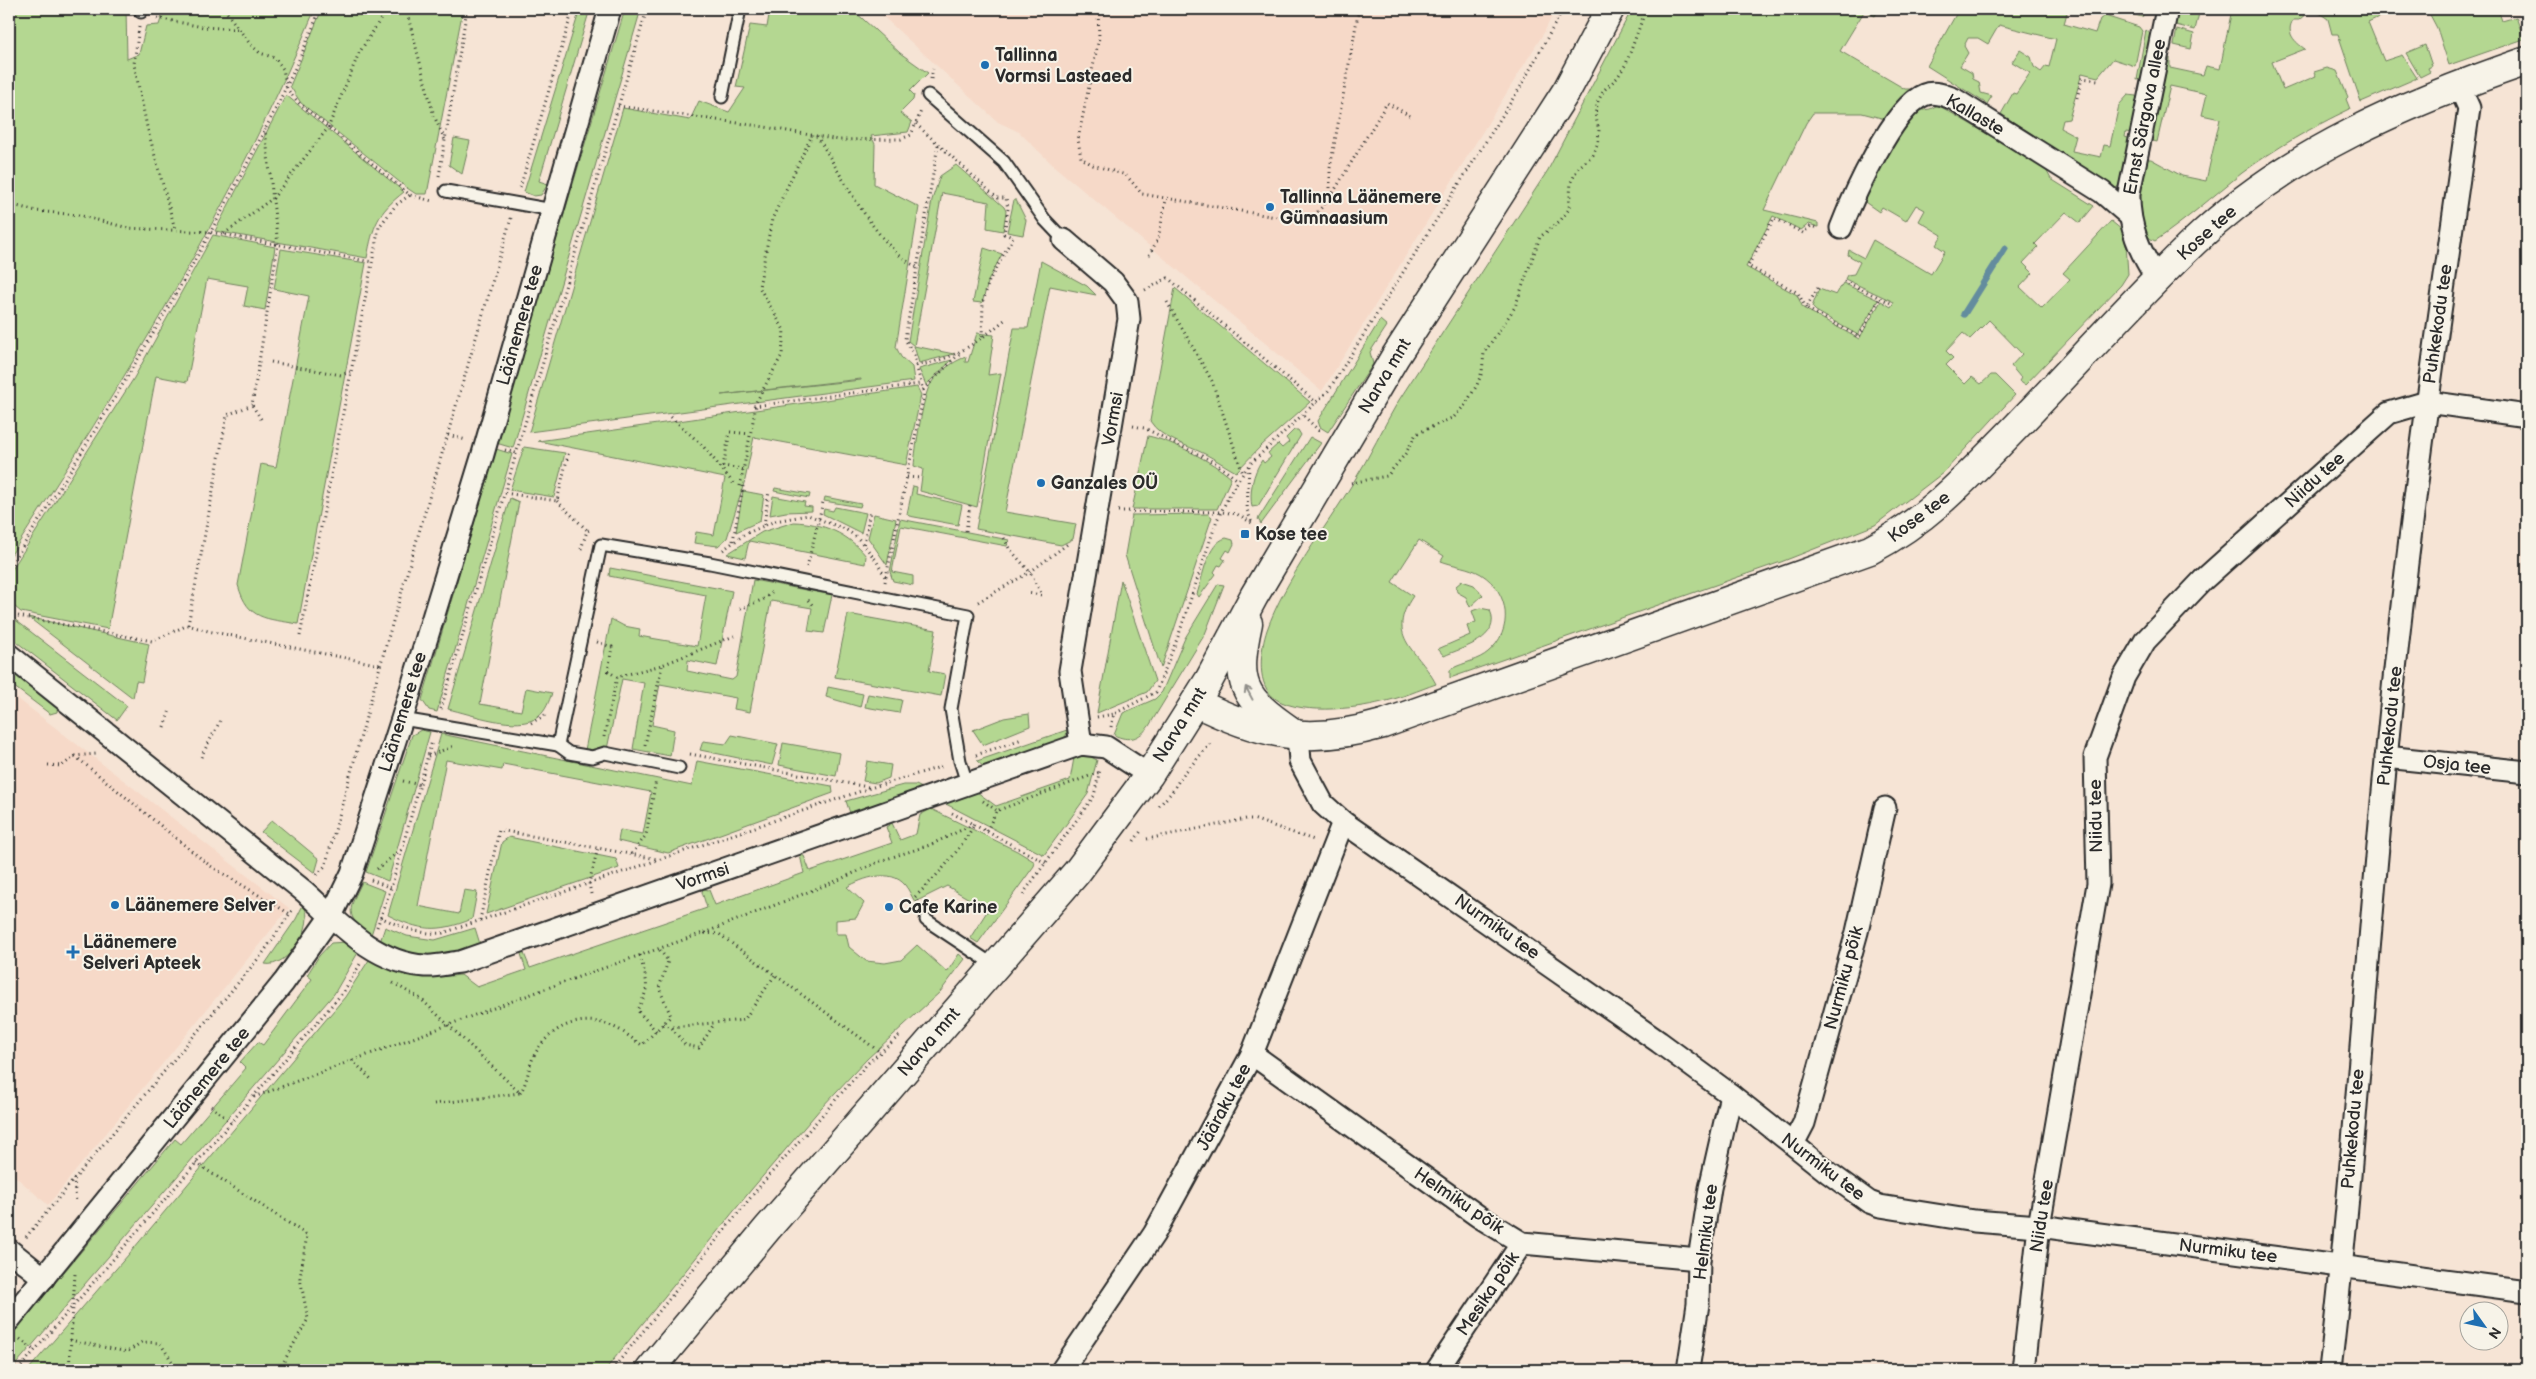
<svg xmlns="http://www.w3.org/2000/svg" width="2536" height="1379" font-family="'Balsamiq Sans',sans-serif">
<rect width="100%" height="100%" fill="#f6e4d5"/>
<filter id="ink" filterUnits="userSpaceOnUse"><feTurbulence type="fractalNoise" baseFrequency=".02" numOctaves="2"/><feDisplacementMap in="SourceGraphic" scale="10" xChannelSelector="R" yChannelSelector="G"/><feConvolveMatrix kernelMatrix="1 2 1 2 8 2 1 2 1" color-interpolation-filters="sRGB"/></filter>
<g filter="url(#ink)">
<g fill="#f6d9c8">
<path d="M875 9H1555L1545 31 1322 391 1054 166 1019 132 998 122Z"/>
<path d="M9 692 289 908 48 1205 9 1171Z"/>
</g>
<g fill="#b4d791" stroke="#70815e" fill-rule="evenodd">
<path d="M9 9H126L127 59 139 54 146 26 159 25 164 9H315C235 202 123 383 9 558Z"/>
<path d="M322 9H463L427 194H416L407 188 301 103 290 86Z"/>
<path d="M580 9H590L539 181 548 184 541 195 534 196 524 192Z"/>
<path d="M625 9H641L513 448 496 443Z"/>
<path d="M770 9H852L900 53 928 73 910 91 914 95 913 100 900 113 912 122 908 132 871 136 875 144 874 184 919 207 896 347 901 357 912 367 914 381 529 432 623 108 690 120 699 101 729 112 745 88 736 87 750 25 767 27ZM861 379V380L721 395Z"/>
<path d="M1632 9H1879L1875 16 1865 10 1840 51 1905 89H1916L1905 93 1889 120 1862 113H1813L1806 123 1764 210 1818 223V227L1809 224 1801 230 1773 216 1746 267 1797 295 1803 308 1859 339 1881 301 1891 307 1894 302 1845 279 1847 275 1854 274 1860 262 1848 255 1849 250 1864 258 1873 240 1931 274 1945 251 1936 245 1942 235 1919 221 1925 210 1916 205 1906 221 1882 207 1879 212 1862 200 1885 152 1917 111 1930 109 1938 105 2045 168 2051 179 2094 206 2080 223 2066 212 2035 244 2038 247 2023 263 2033 273 2020 287 2042 308 2070 279 2063 273 2111 221 2122 230 2126 244 2128 274 2121 285 2025 385 2019 381 2021 378 2011 366 2022 354 1989 320 1970 339 1963 333 1946 351 1953 358 1946 365 1965 384 1972 377 1981 384 1991 375H1995L2015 395 1944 472 1875 525 1781 562 1450 678V670L1453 668C1463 663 1479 660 1488 652 1514 631 1510 592 1481 574 1469 567 1454 566 1441 561L1444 556 1419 540 1392 582 1413 596C1384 638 1419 650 1436 684 1419 690 1401 698 1382 702 1356 709 1294 716 1272 696 1256 681 1261 648 1267 630 1285 579 1325 529 1353 483 1370 456 1383 427 1399 400L1548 170Z"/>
<path d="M1959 9H2068L2064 24 2095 33 2100 19 2105 16 2139 27 2142 31 2135 66 2113 59 2098 77 2082 73 2069 119 2063 120 2061 128 2076 136 2072 151 2101 157 2104 145 2110 146 2119 105 2128 95 2136 96 2138 102 2133 133 2126 132 2125 137 2131 139 2121 184 2116 188 2105 182 2001 114 2013 93 2016 94 2030 73 2012 62 2020 50 2031 57 2034 67 2041 72 2046 66 2049 67 2056 39 1999 25 1988 44 1978 38H1968L1964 46 1968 53 1960 66 1972 73 1973 79 1979 82 1981 93 1992 96 1987 104 1927 66Z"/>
<path d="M2115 9H2146L2142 17Z"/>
<path d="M2175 9H2200L2195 30 2172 24Z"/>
<path d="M2206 9H2387L2381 11 2383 15 2368 22 2384 61 2402 55 2417 78 2361 102 2338 34H2332L2328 19 2315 10 2308 12 2299 20H2293C2285 33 2295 42 2305 49L2272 62 2283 90 2316 76 2314 72 2327 68 2337 71 2348 97 2346 99 2350 109C2312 127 2276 148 2242 173 2213 196 2185 221 2155 241 2129 231 2141 179 2145 159H2151L2182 176 2206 181 2220 119 2202 115 2207 94 2170 86 2157 142 2149 140 2164 67 2170 58V68L2203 75 2206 66 2220 69 2231 14Z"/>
<path d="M2427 9H2498L2502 21 2516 17 2524 39 2449 65 2437 28Z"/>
<path d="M2177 29 2194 34 2191 49 2174 45Z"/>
<path d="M2146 30 2153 36 2143 79 2137 80Z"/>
<path d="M2425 45 2432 66 2428 68 2430 72 2420 77 2406 53Z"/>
<path d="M286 95 404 192C377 213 373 226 367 258L215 231Z"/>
<path d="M454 138 470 141 462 174 449 165Z"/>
<path d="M956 165 1004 207 1006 211 1003 231 987 228 989 202 942 193 914 346 954 354 919 363 914 346 908 341 932 200 940 176Z"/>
<path d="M1014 200H1016L1026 220 1023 235 1007 232Z"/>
<path d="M213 235 275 247 265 310 244 306 248 286 207 279 187 382 156 376 108 629 21 612 9 602V574L134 378Z"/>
<path d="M984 248 1002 254 989 279 982 303 973 302Z"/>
<path d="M281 249 366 263 298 624C266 618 248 621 238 585L261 464 276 467 309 296 274 289Z"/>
<path d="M1041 261 1087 286 1096 295 1050 286 1005 512 1076 524 1073 539 1061 545 976 529 1014 328H1028Z"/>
<path d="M1843 283 1878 300 1858 335 1816 311 1812 307 1819 289 1836 295Z"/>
<path d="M1175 288 1310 402 1261 446 1236 472C1225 466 1215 459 1205 454 1187 445 1161 439 1150 421Z"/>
<path d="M1380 320 1387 326 1370 352 1373 364 1328 432 1320 427 1318 421Z"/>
<path d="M977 333 994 335 988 375 1001 373 977 507 920 491 923 469 914 466C915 451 923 396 930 385 936 374 953 361 966 357L965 362H968Z"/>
<path d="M952 360 926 385 919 369Z"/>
<path d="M917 387 921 395 906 465 754 437 745 480 727 538 718 546 694 543 696 532 714 535 725 478 538 441Z"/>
<path d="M1294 430H1298L1301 435 1258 506 1252 507C1249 492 1253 473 1262 460L1264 463 1271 457 1268 453 1278 444 1282 448 1289 442 1286 438Z"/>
<path d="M1148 436C1172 441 1212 461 1231 478L1217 509H1132Z"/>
<path d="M1310 437 1321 443 1261 524 1258 519Z"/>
<path d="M524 447 565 453 554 497 510 490Z"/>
<path d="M496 449 512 454 437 712 429 710 422 700Z"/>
<path d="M913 486 917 487 916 494 962 505 958 525 909 516 907 514Z"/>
<path d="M775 488 810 494 809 498 774 491Z"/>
<path d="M743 491 764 495 760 521 736 532Z"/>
<path d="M773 496 805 502 804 506 812 507V511L786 512 770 515Z"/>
<path d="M825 497 861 504 860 507 824 501Z"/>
<path d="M510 498 519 502 480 704 521 711 526 688 552 693C549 701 546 711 538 717 518 732 471 714 448 709Z"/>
<path d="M835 507 866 513 861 533 823 514 824 509 833 511Z"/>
<path d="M874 514 896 519 887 565 868 538Z"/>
<path d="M1208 514 1212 517 1161 668 1125 555 1132 515Z"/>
<path d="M900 519 1009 540 1007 546 901 526 892 572 913 576V585L893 581 890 572Z"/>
<path d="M794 522C822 523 848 533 866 556L865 564 749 541 745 558 727 554 762 532Z"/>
<path d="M1226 538 1233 540 1234 544 1230 552 1227 550 1222 558 1225 560 1221 566 1218 565 1214 572 1216 574 1199 597 1197 594C1203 577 1207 543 1226 538Z"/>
<path d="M610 568 732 591 717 666 688 660 687 671 732 680 736 677 753 580 832 595 824 633 808 631 812 608 771 601 750 712 734 709 736 698 660 684 652 725 674 730 670 756 633 749 644 683 622 679 607 749 585 750 611 619 624 626 640 629 639 636 697 646 706 595 609 576Z"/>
<path d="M1121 580 1155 681 1147 692 1097 713Z"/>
<path d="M1462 581 1474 585 1483 595 1470 607 1466 597 1457 592 1456 586Z"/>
<path d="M1218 584 1224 585 1205 634 1149 726C1139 739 1129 742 1114 735L1123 713 1155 699 1162 692 1185 638Z"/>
<path d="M1480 608 1490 610C1502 639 1463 647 1444 656L1438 649 1470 635 1467 626 1476 622 1472 611Z"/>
<path d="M848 614 936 630 929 671 945 674 941 696 835 677Z"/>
<path d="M9 615 127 706 117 720 9 636Z"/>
<path d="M28 617 149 644 142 682 136 681 133 698Z"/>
<path d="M9 668 58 704 57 712 50 714 9 683Z"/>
<path d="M828 687 863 694 860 707 826 697Z"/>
<path d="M868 694 902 700 899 713 865 707Z"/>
<path d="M1029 714 1030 726 983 745 973 730 1004 718Z"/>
<path d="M421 730 430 732 388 881 366 872 412 735Z"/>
<path d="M1067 730 1066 736 1060 741 985 768 977 761Z"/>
<path d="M441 734 692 786 697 761 832 786 833 793 668 853 618 841 620 830 643 834 651 792 503 764 502 770 446 760 418 906 459 914 464 890 477 892 472 919C438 933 420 931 388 915Z"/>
<path d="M732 735 778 744 772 765 700 750 703 741 726 744Z"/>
<path d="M783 743 840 753 836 776 779 765Z"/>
<path d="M1087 755 1097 760 1088 794 1044 855 944 803 977 792 996 806 1070 780 1074 758Z"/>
<path d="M867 761 891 765 889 778 876 783 863 781Z"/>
<path d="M903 785H916L924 789 851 816 846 801Z"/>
<path d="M931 809 1017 851 1035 862 1034 866 978 943 970 938 988 910 947 886 915 902C912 897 909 890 905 885 891 868 863 878 847 887L864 903 856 918 836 920V934H846L849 947 866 961 885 963 901 960 917 945 947 972 959 954 965 959 940 992 867 1059 821 1108 751 1190 605 1370H28L129 1254 345 997 369 960C400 973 427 979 461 975L477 987 526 970 521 954 523 951 530 968 707 908 702 892 703 889 709 890 715 905 804 873 800 855 804 856 810 871 892 843 886 827 892 823 900 840 916 834 920 815Z"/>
<path d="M272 820 319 859 315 873 261 832Z"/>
<path d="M509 837 616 859 619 868 486 914 502 842Z"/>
<path d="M362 882 385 891 371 935C343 916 349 909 362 882Z"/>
<path d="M303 905C318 924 287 969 265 964L296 919Z"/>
<path d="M385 927 407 936 435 940 475 928 480 944C438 957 422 961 380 942Z"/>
<path d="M346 942 359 951 334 994 11 1370H9V1338L175 1139 181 1144 246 1068 240 1062 258 1042 263 1045 312 979 307 975 319 956 331 943Z"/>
</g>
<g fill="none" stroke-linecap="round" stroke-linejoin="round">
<path stroke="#648c9e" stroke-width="7" d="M1964 314 2005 249"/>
<defs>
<g id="service">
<path d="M141 9V12"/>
<path d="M928 95 1004 162 1045 220 1064 240"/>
<path d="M722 97 740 9"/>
<path d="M446 191 553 210"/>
<path d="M402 719 558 745 601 545 710 563 968 615 951 709 960 761 967 783"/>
<path d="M558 745 569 753 592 757 605 753 679 768"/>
<path d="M926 920 995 966"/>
</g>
<g id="minor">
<path d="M1841 228C1853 197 1893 107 1924 95 1934 91 1944 95 1954 99L2102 192 2130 216"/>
<path d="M1064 240 1113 282 1127 301 1129 319 1070 671 1081 744"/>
<path d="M2157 279C2140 252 2128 226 2129 193L2167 9"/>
<path d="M9 655 305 892C340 924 375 963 425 966 436 967 449 963 460 962L1081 744 1106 747 1149 775"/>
<path d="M1298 736 1300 761 1323 804 1343 822 1659 1042 1731 1095 1829 1173 1869 1202 1880 1206 1974 1221 2039 1226 2527 1291"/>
<path d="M2386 757 2527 772"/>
<path d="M1252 1054 1478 1216 1522 1243 1699 1259"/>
<path d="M1793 1144 1804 1123 1857 932 1885 808"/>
<path d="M9 1250 44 1278"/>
<path d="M9 1320 284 982 331 916 352 873 402 719 483 454 610 9"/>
<path d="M1062 1370 1154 1234 1252 1054 1343 822"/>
<path d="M1437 1370 1522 1243"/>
<path d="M1688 1370 1698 1304 1699 1259 1710 1188 1731 1095"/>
<path d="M2023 1370 2039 1226 2098 884 2095 757 2124 677 2145 641 2203 580 2389 413 2427 402 2527 416"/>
<path d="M2330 1370C2354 1167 2366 963 2386 760 2406 542 2438 325 2469 108L2459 86"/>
</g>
<g id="secondary">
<path d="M1248 623C1235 683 1241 697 1291 731"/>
<path d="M1195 702C1262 736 1310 745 1383 724L1870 550C1930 519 1969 475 2016 427 2076 365 2133 300 2195 241 2288 152 2408 102 2527 61"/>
<path d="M650 1370 767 1229 1077 872 1149 775 1209 680 1254 596 1395 357 1567 90 1610 9"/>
</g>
</defs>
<use href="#service" stroke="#2b2b2b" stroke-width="15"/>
<use href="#minor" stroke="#2b2b2b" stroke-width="25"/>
<use href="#secondary" stroke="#2b2b2b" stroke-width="31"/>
<g stroke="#2b2b2b" stroke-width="3" stroke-dasharray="1 4" stroke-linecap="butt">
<path d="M224 9 250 44 260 53 275 58 283 69 287 89 299 103 410 195 432 201"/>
<path d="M406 9 434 116 445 140"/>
<path d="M1098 9 1099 38 1078 139 1081 158 1093 165 1126 175 1142 194 1299 221 1314 216 1330 198 1387 103 1412 117"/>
<path d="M157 18 203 27 237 29"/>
<path d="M139 27 134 64 147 127 175 229"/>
<path d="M931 79 933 69"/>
<path d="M2077 98 2082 78 2098 80"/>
<path d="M618 106 759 126 839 140 901 139 911 135 921 111"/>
<path d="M916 124 997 198H1006L1008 209 1004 234 1013 237 989 281 983 302 982 339"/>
<path d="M817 136C841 174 877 248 917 267"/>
<path d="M938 145 905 339 914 355 916 365C954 361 979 341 1007 318"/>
<path d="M439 176 467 9"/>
<path d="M520 188 573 9"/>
<path d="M1330 198V168L1359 9"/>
<path d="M9 204 36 211 78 215 128 228 210 232 372 262"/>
<path d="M224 234 273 198 328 128 359 53 387 9"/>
<path d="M1149 255 1158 239 1166 200"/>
<path d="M1844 281 1893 304"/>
<path d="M1818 288 1806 308 1859 337 1880 298"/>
<path d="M1145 290 1168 278 1317 403"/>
<path d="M1167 302 1212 381 1243 474"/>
<path d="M1806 308 1798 293 1748 266 1774 218 1803 233 1811 226 1817 228"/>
<path d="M271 362 341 375 350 372"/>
<path d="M923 390 959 354"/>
<path d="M754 406 782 355 784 330 759 287 772 219 812 135"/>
<path d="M754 406 920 384"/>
<path d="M1304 416 1321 433"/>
<path d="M671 417 703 446 734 484"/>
<path d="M261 419 252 405 278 245 265 129"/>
<path d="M1133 426 1144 428 1214 462 1238 480"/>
<path d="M448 435 466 440"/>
<path d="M505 450 516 453"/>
<path d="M1249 466 1247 510 1252 523"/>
<path d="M743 469 723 466 730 432 750 434"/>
<path d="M907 477 920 478"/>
<path d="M1351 483 1387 476 1406 453 1416 434 1454 417 1465 405 1477 385 1482 372 1484 353 1515 307 1540 237 1560 221 1569 209 1571 182 1578 168 1593 155 1598 142 1599 130 1595 114 1598 101 1604 90 1617 78 1626 64 1646 9"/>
<path d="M740 486 756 406"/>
<path d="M505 493 557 501 569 451"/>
<path d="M557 501 589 532"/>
<path d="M1118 511 1221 512 1237 514 1252 523"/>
<path d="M764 525 769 491"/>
<path d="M966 531 970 505"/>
<path d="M1004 538 1009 548 1030 572 1042 595 1027 593"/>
<path d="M733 541 743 486"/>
<path d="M864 544 870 511"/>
<path d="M581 549 587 531 592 529"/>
<path d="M723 550 745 534 775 521 808 515 845 529 857 537 876 560 886 579"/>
<path d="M807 567 823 502"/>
<path d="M9 568C89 442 167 315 237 183 267 126 297 70 320 9"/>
<path d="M885 582 924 394 916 365"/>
<path d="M808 600 814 607"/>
<path d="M978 602 1030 572 1069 543"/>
<path d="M740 609 764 599 772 592"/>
<path d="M18 616 152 641 188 625 208 631 381 665"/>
<path d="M188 625 227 415 252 405"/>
<path d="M300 636 379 227 396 205 410 195"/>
<path d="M597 642 612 647 608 671 617 677"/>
<path d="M441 709 647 9"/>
<path d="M1097 717 1114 714"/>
<path d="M531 723 547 714"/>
<path d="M164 727 170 710"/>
<path d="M1111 727 1114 714 1156 692 1179 634 1217 520 1232 490 1249 465 1328 391 1521 86 1563 9"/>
<path d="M604 737 617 677 662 665 734 636"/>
<path d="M645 745 662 666"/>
<path d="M690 754 868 787"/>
<path d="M976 755 1022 739"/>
<path d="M75 756 209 865 290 914"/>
<path d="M428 756 454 746"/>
<path d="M201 757 220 721"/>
<path d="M48 765 62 766 75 756 96 754"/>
<path d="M403 781 420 785"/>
<path d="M983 801 996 810"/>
<path d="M1159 806 1172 792 1181 777 1210 744"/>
<path d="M952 813 1046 863"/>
<path d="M987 831 996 811 1100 772"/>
<path d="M1147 839 1246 819H1253L1314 840"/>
<path d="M1134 841 1141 831"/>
<path d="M632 854 646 835 656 780"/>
<path d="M326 863 384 652 511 218"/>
<path d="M377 869 401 850"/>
<path d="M317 875 327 864"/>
<path d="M371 880 391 888"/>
<path d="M591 894 589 883 598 848"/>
<path d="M1023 894 1094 796 1100 769"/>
<path d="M919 906 915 897C938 875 958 853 974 825"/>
<path d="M380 917C402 927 419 935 443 933L870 788 944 766"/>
<path d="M480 920 499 830 657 859"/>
<path d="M377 927 391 888 432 741"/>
<path d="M704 933 836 881 883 860 930 845 974 824"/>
<path d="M640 955C646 982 652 985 637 1010L656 1031"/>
<path d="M393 983 421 999 520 1093"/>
<path d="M663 1024 672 1027 744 1020 775 975"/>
<path d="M672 1028 685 1045 699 1048 714 1024"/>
<path d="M352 1060 373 1081"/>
<path d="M520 1093C528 1082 528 1066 535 1054 552 1023 586 1013 616 1028 625 1032 633 1040 642 1045L671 1016 659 988 668 961 659 949"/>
<path d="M254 1097 553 986 703 933 719 934 880 1052"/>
<path d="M434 1104 520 1093"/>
<path d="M211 1106 231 1122"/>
<path d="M196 1163 307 1235 300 1278 308 1319 279 1370"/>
<path d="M74 1179 76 1203"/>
<path d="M26 1237 263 953 293 909"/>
<path d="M20 1339 35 1351"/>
<path d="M70 1340 127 1352 142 1342 160 1343 177 1369 181 1370"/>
<path d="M18 1370 344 991 360 964"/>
<path d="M69 1370 75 1274"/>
<path d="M207 1370H208"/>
<path d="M612 1370 764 1181 868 1063 899 1036"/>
</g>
<use href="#service" stroke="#f7f3e8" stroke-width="11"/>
<use href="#minor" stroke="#f7f3e8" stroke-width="21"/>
<use href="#secondary" stroke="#f7f3e8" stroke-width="28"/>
</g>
<defs><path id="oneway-shaft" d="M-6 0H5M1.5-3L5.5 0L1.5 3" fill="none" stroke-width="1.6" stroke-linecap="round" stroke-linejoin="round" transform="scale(1.25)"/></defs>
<use stroke="#918f8a" href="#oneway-shaft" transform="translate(1249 693) rotate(-118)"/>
</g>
<g fill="#1f6fb2" stroke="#f7f3e8" stroke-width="2">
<circle cx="985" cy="65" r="5"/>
<circle cx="1270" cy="207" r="5"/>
<circle cx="1041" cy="483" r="5"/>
<rect x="1240" y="529" width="10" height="10" rx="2.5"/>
<circle cx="115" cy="905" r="5"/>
<circle cx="889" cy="907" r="5"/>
<path d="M70.5 944.5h5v5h5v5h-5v5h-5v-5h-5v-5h5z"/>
</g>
<g text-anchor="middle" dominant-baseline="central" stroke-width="4" stroke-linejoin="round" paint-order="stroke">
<g font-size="18" font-weight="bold" fill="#2b2b2b" stroke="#f7f3e8" text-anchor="start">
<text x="995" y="55">Tallinna<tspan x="995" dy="21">Vormsi Lasteaed</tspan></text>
<text x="1280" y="197">Tallinna Läänemere<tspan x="1280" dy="21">Gümnaasium</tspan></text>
<text x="1051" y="483">Ganzales OÜ</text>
<text x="1255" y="534">Kose tee</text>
<text x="125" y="905">Läänemere Selver</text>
<text x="899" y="907">Cafe Karine</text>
<text x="83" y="942">Läänemere<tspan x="83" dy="21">Selveri Apteek</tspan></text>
</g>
<g font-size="18" fill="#2b2b2b" stroke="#f7f3e8">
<text transform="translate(1975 115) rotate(30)">Kallaste</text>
<text transform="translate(2145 117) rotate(-79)">Ernst Särgava allee</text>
<text transform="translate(2207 233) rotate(-42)">Kose tee</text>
<text transform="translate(2438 324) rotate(-82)">Puhkekodu tee</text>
<text transform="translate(520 325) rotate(-74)">Läänemere tee</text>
<text transform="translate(1385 376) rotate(-59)">Narva mnt</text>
<text transform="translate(1113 419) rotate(-80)">Vormsi</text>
<text transform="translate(2315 480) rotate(-42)">Niidu tee</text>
<text transform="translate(1919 517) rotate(-37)">Kose tee</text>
<text transform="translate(403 712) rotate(-73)">Läänemere tee</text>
<text transform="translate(1180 725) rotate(-58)">Narva mnt</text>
<text transform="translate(2390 726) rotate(-84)">Puhkekodu tee</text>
<text transform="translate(2457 765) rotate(6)">Osja tee</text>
<text transform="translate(2096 816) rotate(-91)">Niidu tee</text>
<text transform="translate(703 877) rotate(-19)">Vormsi</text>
<text transform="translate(1497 927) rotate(35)">Nurmiku tee</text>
<text transform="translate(1844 978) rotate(-75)">Nurmiku põik</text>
<text transform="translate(929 1042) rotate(-49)">Narva mnt</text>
<text transform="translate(207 1078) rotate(-51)">Läänemere tee</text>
<text transform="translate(1224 1107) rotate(-62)">Jääraku tee</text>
<text transform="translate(2353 1129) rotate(-85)">Puhkekodu tee</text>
<text transform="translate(1823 1167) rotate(37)">Nurmiku tee</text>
<text transform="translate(1459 1201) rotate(34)">Helmiku põik</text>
<text transform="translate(2042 1216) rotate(-81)">Niidu tee</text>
<text transform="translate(1706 1232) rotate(-83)">Helmiku tee</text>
<text transform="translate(2228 1251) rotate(7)">Nurmiku tee</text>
<text transform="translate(1488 1294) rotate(-56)">Mesika põik</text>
</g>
</g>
<rect width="2536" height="1379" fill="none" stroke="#f7f3e8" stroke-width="30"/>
<rect x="15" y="15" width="2506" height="1349" fill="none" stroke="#2b2b2b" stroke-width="2" filter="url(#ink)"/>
<g transform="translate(2484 1326) rotate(123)"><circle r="24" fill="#f7f3e8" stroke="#a5a39c"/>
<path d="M0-4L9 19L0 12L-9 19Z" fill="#1f6fb2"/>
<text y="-8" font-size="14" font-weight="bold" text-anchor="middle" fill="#2b2b2b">N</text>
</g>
</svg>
